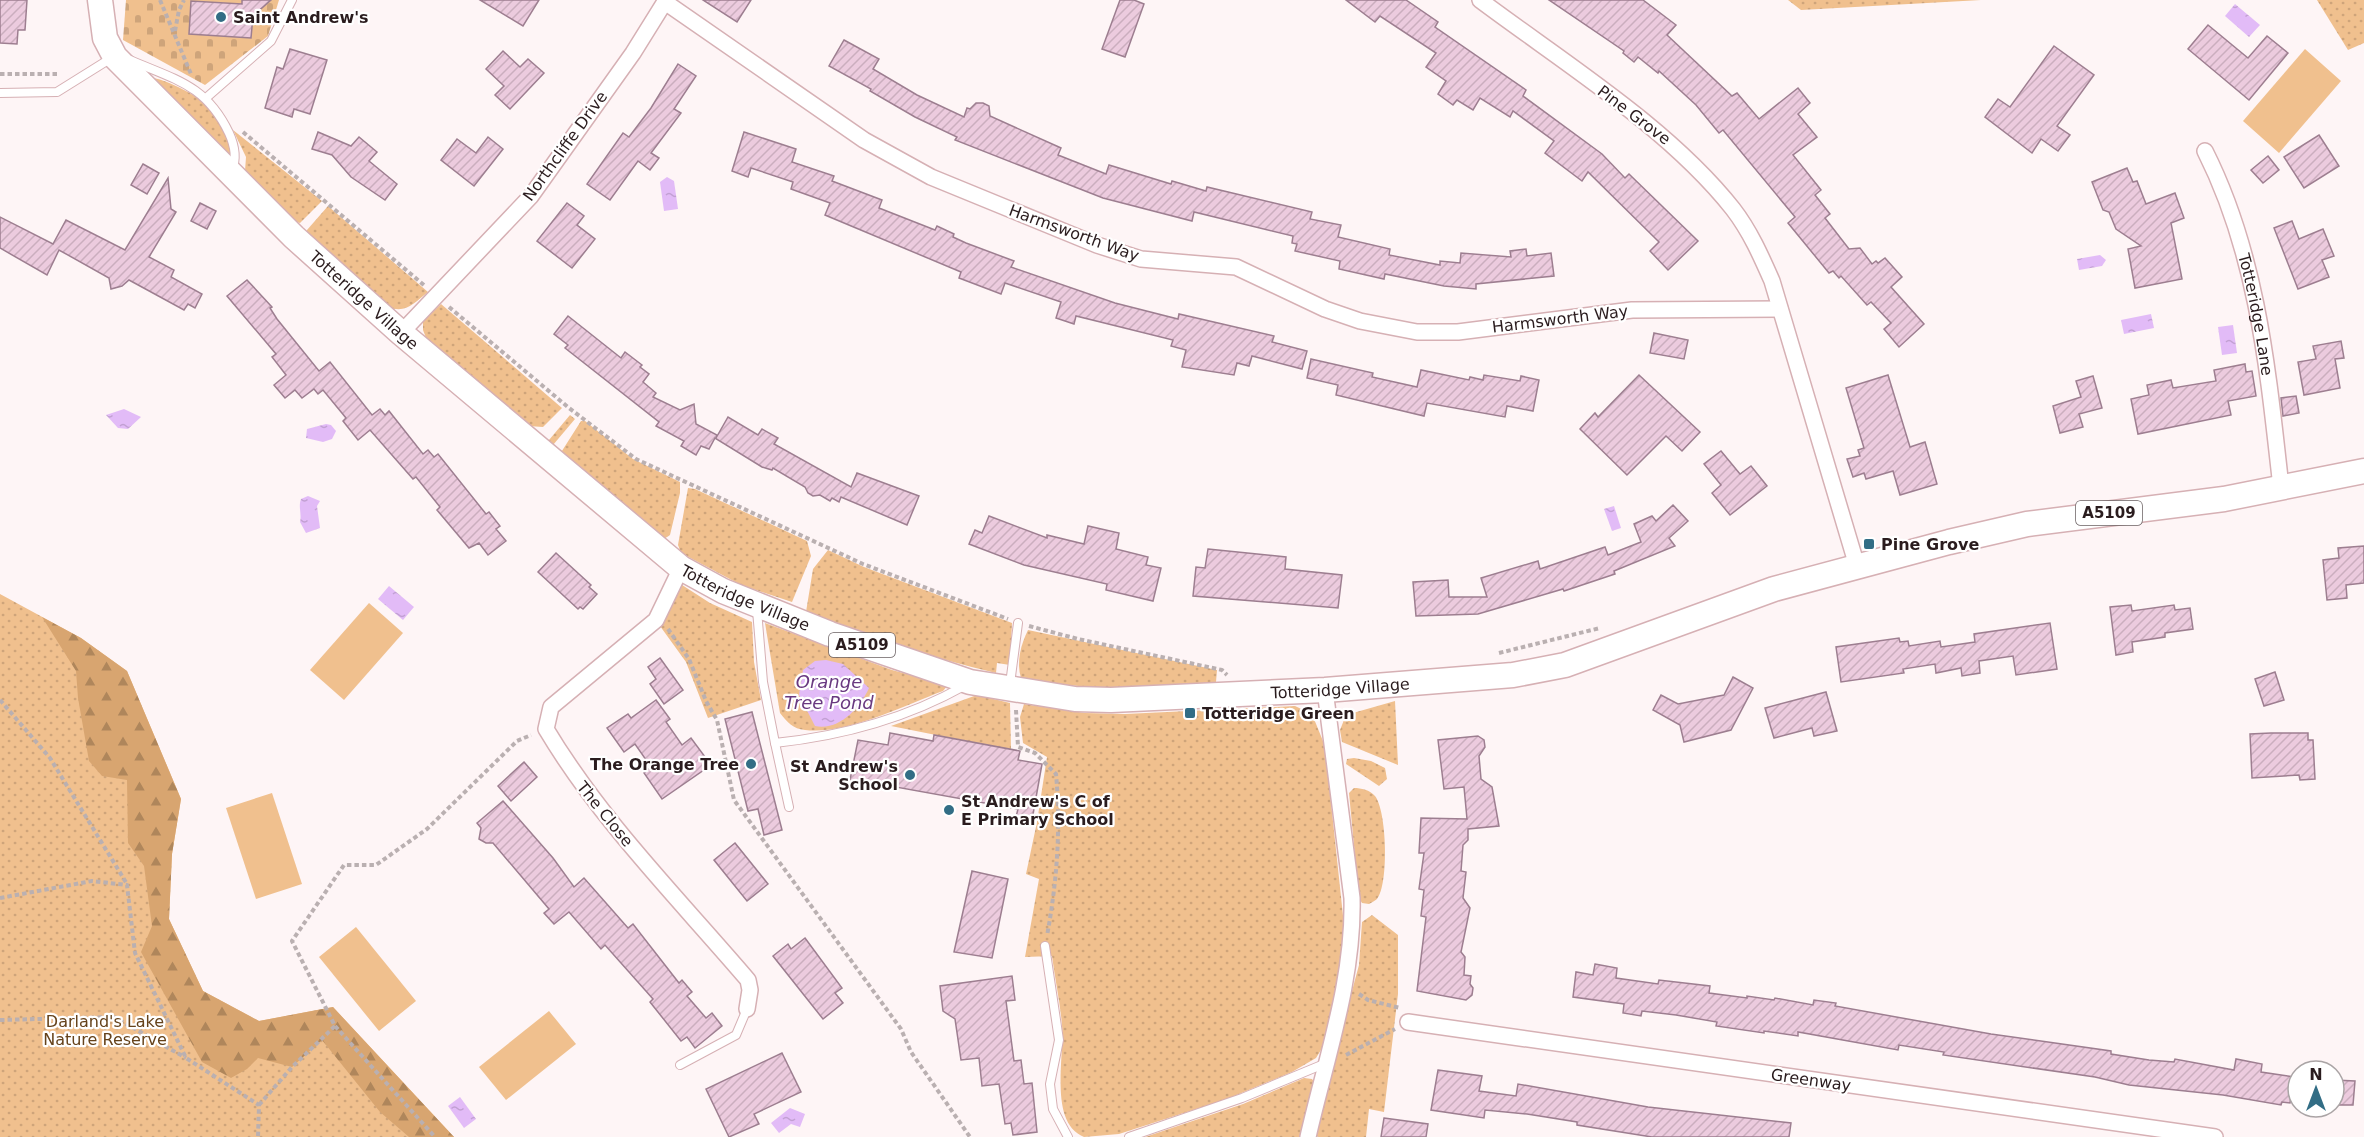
<svg xmlns="http://www.w3.org/2000/svg" width="2364" height="1137" font-family="'DejaVu Sans',sans-serif">
<defs>
<pattern id="grass-dots" width="8" height="8" patternUnits="userSpaceOnUse" patternTransform="scale(1.5)"><rect width="8" height="8" fill="#f0c08e"/><path d="M2 2h.1M6 6h.1" fill="none" stroke="#cea47a" stroke-width="1.8" stroke-linecap="round"/></pattern>
<pattern id="forest-firs" width="22" height="20" patternUnits="userSpaceOnUse" patternTransform="scale(1.5)"><rect width="22" height="20" fill="#d8a570"/><path d="M5 1l3.5 6h-7zM16 11l3.5 6h-7z" fill="#af865b"/></pattern>
<pattern id="cemetery-stones" width="16" height="16" patternUnits="userSpaceOnUse" patternTransform="scale(1.5)"><rect width="16" height="16" fill="#f0c08e"/><path d="M2 7V4a2 2 0 0 1 4 0v3zM10 15v-3a2 2 0 0 1 4 0v3z" fill="#cea47a"/></pattern>
<pattern id="water-ripples" width="26" height="14" patternUnits="userSpaceOnUse" patternTransform="scale(1.5)"><rect width="26" height="14" fill="#e2bbf7"/><path d="M2 4q2-2 4 0t4 0M15 11q2-2 4 0t4 0" fill="none" stroke="#c2a0d3"/></pattern>
<pattern id="building-hatch" width="6" height="6" patternUnits="userSpaceOnUse" patternTransform="scale(1.5)"><rect width="6" height="6" fill="#eccbde"/><path d="M-1 1l2-2M0 6l6-6M5 7l2-2" fill="none" stroke="#cbaebe"/></pattern>
</defs>
<rect width="100%" height="100%" fill="#fef5f6"/>
<g fill="url(#grass-dots)">
<path d="M1788 0H1981L1801 10Z"/>
<path d="M2317 0H2364V43L2348 50Z"/>
<path d="M154 78C168 81 197 95 208 106 220 117 228 141 233 156L231 159 153 81Z"/>
<path d="M233 130 322 201 300 223 293 221 245 171 246 157Z"/>
<path d="M328 206 428 292C414 303 406 314 388 307L307 235V230Z"/>
<path d="M441 304 562 408 543 427 528 426 428 343 423 330V321Z"/>
<path d="M570 415 575 419 553 445 549 444V440Z"/>
<path d="M581 421H585L633 459 680 482V493L670 535 664 539 560 454Z"/>
<path d="M688 488 695 489 807 541 811 556 792 602 741 585 681 553 678 545Z"/>
<path d="M828 550 864 567 1012 623 1010 665 997 663 996 673C931 658 868 636 806 612L813 569Z"/>
<path d="M679 583 710 603 752 622 754 662 761 700 708 718 686 662 660 626Z"/>
<path d="M0 594 81 638 127 671 181 799 172 854 169 919 203 991 259 1021 333 1007 454 1137H0Z"/>
<path d="M765 623 892 670 948 685 943 691C905 705 846 735 805 730 793 729 787 722 780 713Z"/>
<path d="M1028 630 1217 670 1216 682C1150 692 1085 690 1021 678 1016 662 1021 644 1028 630Z"/>
<path d="M977 695 1010 703 1011 750 891 726Z"/>
<path d="M1395 701 1398 765 1342 742 1340 730 1346 715Z"/>
<path d="M1024 704 1085 713 1125 714 1295 706 1312 714 1325 746 1344 925 1342 967 1324 1045 1316 1058 1292 1072 1227 1099 1119 1134 1084 1137C1048 1123 1065 1055 1062 1025 1060 1002 1055 979 1052 956L1025 957 1039 879 1026 874 1037 822 1047 757 1023 743 1020 717Z"/>
<path d="M1354 758 1371 761 1385 768 1387 779 1379 786 1346 764 1347 759Z"/>
<path d="M1354 788C1361 788 1370 790 1375 796 1387 811 1389 885 1377 899 1375 901 1372 902 1369 904L1362 903 1359 898 1349 793Z"/>
<path d="M1372 915 1398 935V994L1384 1112 1369 1109 1366 1137H1319L1313 1135 1359 965 1362 922Z"/>
<path d="M1304 1078 1312 1079 1315 1083 1303 1137H1145L1243 1104Z"/>
</g>
<path fill="url(#forest-firs)" d="M42 617 81 638 127 671 181 799 172 854 169 919 203 991 259 1021 333 1007 454 1137H409L380 1112 322 1040 292 1067 258 1058 247 1069 231 1078 202 1062 141 952 152 926 144 866 128 843 127 780 102 776 89 761 78 698 76 671Z"/>
<path fill="url(#cemetery-stones)" d="M126 0H279L268 36 205 85 123 40Z"/>
<g fill="#f0c08e">
<path d="M2305 49 2341 81 2279 153 2243 121Z"/>
<path d="M369 603 403 633 344 700 310 670Z"/>
<path d="M272 793 302 884 256 899 226 808Z"/>
<path d="M356 927 416 1001 379 1031 319 957Z"/>
<path d="M549 1011 576 1044 506 1100 479 1067Z"/>
</g>
<g fill="url(#water-ripples)">
<path d="M2235 4 2260 25 2249 37 2225 16Z"/>
<path d="M667 177 674 181 678 209 664 211 660 182Z"/>
<path d="M2100 255 2106 260 2102 266 2079 270 2077 259Z"/>
<path d="M2151 314 2154 328 2124 334 2121 320Z"/>
<path d="M2233 325 2237 353 2222 355 2218 327Z"/>
<path d="M124 409 141 417 128 429 118 428 106 415Z"/>
<path d="M326 424 331 425 336 431 332 439 323 442 306 438 307 429Z"/>
<path d="M308 496 320 501 317 506 320 528 306 533 300 522C302 514 298 507 301 499Z"/>
<path d="M1614 506 1621 528 1612 531 1604 509Z"/>
<path d="M389 586 414 607 403 620 378 599Z"/>
<path d="M826 660 843 664 869 688C860 708 839 731 815 726L799 695 803 670 815 661Z"/>
<path d="M460 1097 476 1119 464 1128 448 1106Z"/>
<path d="M790 1108 805 1114 800 1127 791 1124 779 1133 771 1123Z"/>
</g>
<g fill="url(#building-hatch)" stroke="#9d7e90" stroke-width="1.5">
<path d="M0 0H27L25 30H18L17 44 0 43Z"/>
<path d="M242 0H271L253 16 251 38 189 34 191 1 242 4Z"/>
<path d="M480 0H539L523 26Z"/>
<path d="M703 0H751L737 22Z"/>
<path d="M1120 0H1134L1144 4 1125 57 1102 49Z"/>
<path d="M1346 0H1406L1438 22 1435 27 1526 90 1523 96 1602 154 1625 178 1629 174 1698 241 1668 270 1650 251 1659 242 1588 172 1582 181 1545 153 1554 141 1513 111 1510 117 1480 98 1473 110 1457 100 1453 105 1438 94 1446 81 1426 67 1436 53 1380 16 1375 22Z"/>
<path d="M1549 0H1643L1676 25 1667 35 1732 96 1737 93 1759 119 1798 88 1810 103 1798 114 1817 137 1793 155 1821 190 1815 195 1830 214 1825 218 1849 249 1860 248 1872 264 1876 261 1878 263 1885 258 1902 277 1891 287 1924 324 1899 347 1884 329 1891 323 1871 302 1867 305 1841 276 1839 278 1833 271 1829 273 1788 223 1795 217 1723 130 1719 133 1696 105 1659 71 1658 73 1638 57 1634 62 1623 53 1624 51Z"/>
<path d="M2208 25 2248 58 2267 36 2288 53 2249 100 2188 49Z"/>
<path d="M844 40 879 59 873 69 917 95 964 117 967 108 970 109 976 103H983L989 106 990 116 1061 148 1058 155 1106 174 1109 165 1171 184 1172 181 1206 191 1207 187 1312 212 1310 219 1341 225 1338 237 1390 249 1389 255 1440 265V261L1460 263 1461 253 1511 257 1510 251 1526 249 1527 256 1551 253 1554 276 1476 284V289L1444 286 1385 274 1384 279 1339 269 1340 261 1295 251 1297 244 1292 243 1293 236 1194 212 1192 221 1103 198 955 140 957 137 915 117 870 91 871 89 829 66Z"/>
<path d="M2054 46 2094 75 2057 126 2070 135 2058 151 2041 139 2032 153 1985 117 1998 99 2010 107Z"/>
<path d="M290 49 327 60 310 114 294 109 292 117 265 108 277 67 283 69Z"/>
<path d="M503 51 520 67 528 59 544 73 510 109 495 95 504 86 486 69Z"/>
<path d="M678 64 696 76 674 109 681 113 651 153 659 158 650 170 638 161 610 200 587 184 623 133 629 137 651 108Z"/>
<path d="M318 132 351 146 359 137 377 152 369 161 397 184 385 200 351 177 332 155 312 149Z"/>
<path d="M744 132 796 149 792 162 834 176 832 181 882 200 879 208 935 230 937 226 954 234 953 237 966 243 1014 261 1011 267 1115 303 1178 319 1179 314 1274 336 1272 342 1307 351 1302 369 1252 356 1249 366 1237 363 1234 375 1182 367 1186 350 1171 346 1173 340 1076 316 1074 324 1056 318 1061 302 1005 283 1001 294 959 278 961 272 825 215 830 203 791 189 793 182 751 168 748 177 732 171Z"/>
<path d="M2319 135 2339 166 2304 188 2284 157Z"/>
<path d="M488 137 503 149 474 186 441 160 457 139 476 153Z"/>
<path d="M2268 156 2279 170 2263 183 2251 170Z"/>
<path d="M143 164 159 173 147 194 131 185Z"/>
<path d="M2127 168 2133 182 2137 181 2146 204 2175 193 2184 218 2171 223 2182 279 2135 288 2128 249 2141 246 2116 229 2109 212 2103 210 2092 182Z"/>
<path d="M168 178 171 209 176 212 149 257 174 270 171 277 202 294 195 308 188 304 184 310 129 280 122 286 111 289 109 278 59 250 47 275 0 248V217L53 244 66 220 125 250Z"/>
<path d="M200 203 216 211 207 229 191 221Z"/>
<path d="M567 203 584 216 577 225 595 239 572 268 537 241Z"/>
<path d="M2292 221 2299 239 2323 229 2334 256 2322 260 2329 277 2298 289 2274 228Z"/>
<path d="M247 280 272 307 270 308 277 319 319 371 330 362 372 415 380 409 385 415 389 411 423 454 428 450 434 457 438 454 486 514 489 512 500 526 496 529 506 541 488 555 479 543 469 548 437 510 440 507 416 477 413 479 370 430 358 440 343 421 346 418 323 390 318 394 314 389 302 398 295 390 285 398 274 385 286 375 272 357 276 354 227 296Z"/>
<path d="M568 316 621 358 625 352 642 365 640 367 649 374 643 382 656 393 653 397 680 410 694 404 696 424 717 435 716 438 728 417 758 435 762 429 778 438 774 444 851 487 857 473 919 496 907 525 841 497 839 502 832 498 830 501 820 495 813 496 808 493 805 487 773 468 772 470 762 467 715 438 709 449 701 446 696 455 681 446 684 441 656 426 659 422 565 348 568 345 554 334Z"/>
<path d="M1654 333 1688 340 1684 359 1650 353Z"/>
<path d="M2341 341 2344 358 2335 359 2340 388 2304 395 2298 362 2316 359 2313 346Z"/>
<path d="M1311 359 1373 373 1372 377 1417 387 1421 370 1469 380 1470 377 1483 380 1484 375 1520 381 1521 376 1539 380 1533 411 1507 406 1505 417 1427 403 1424 416 1336 395 1338 385 1307 378Z"/>
<path d="M2245 364 2246 372 2252 371 2256 396 2228 401 2231 415 2138 434 2131 399 2149 395 2147 385 2171 380 2173 388 2216 381 2214 370Z"/>
<path d="M1639 375 1700 432 1682 451 1666 436 1627 475 1580 429 1595 413 1598 417Z"/>
<path d="M1888 375 1910 447 1925 442 1937 484 1900 495 1893 471 1866 479 1864 473 1853 477 1847 459 1860 456 1858 450 1864 448 1846 388Z"/>
<path d="M2093 376 2102 408 2079 414 2083 427 2060 433 2053 406 2081 397 2076 381Z"/>
<path d="M2296 396 2299 413 2283 416 2281 398Z"/>
<path d="M1721 451 1740 474 1751 466 1767 486 1730 515 1712 493 1721 485 1704 464Z"/>
<path d="M1673 505 1688 521 1669 538 1675 546 1614 571 1615 574 1564 591 1563 589 1478 614 1416 616 1413 582 1448 580 1449 597H1487L1481 578 1538 561 1540 569 1605 547 1608 555 1641 542 1634 524 1652 516 1656 521Z"/>
<path d="M989 516 1047 538V535L1084 544 1088 526 1119 533 1116 549 1148 557 1146 565 1161 568 1153 601 1106 590 1107 584 1024 565 969 544 975 530 982 533Z"/>
<path d="M2364 546V583L2346 585 2347 598 2327 600 2323 560 2339 558 2338 548Z"/>
<path d="M1208 549 1286 557 1285 569 1342 575 1338 608 1193 596 1196 567 1205 568Z"/>
<path d="M556 553 591 585 589 587 597 594 583 609 580 607 578 609 538 572Z"/>
<path d="M2131 605 2132 611 2174 605 2175 610 2190 608 2193 629 2165 633V637L2132 642 2133 652 2116 655 2110 607Z"/>
<path d="M2050 623 2057 669 2016 675 2013 656 1979 661 1980 673 1962 676 1961 668 1936 673 1935 664 1903 669 1904 673 1841 682 1836 647 1899 638 1900 642 1908 641 1909 646 1940 641 1941 647 1975 642 1974 634Z"/>
<path d="M660 658 683 690 664 704 650 684 656 679 648 667Z"/>
<path d="M2275 672 2284 700 2264 706 2255 679Z"/>
<path d="M1733 677 1753 688 1731 730 1684 742 1680 725 1653 710 1661 695 1678 704 1724 695Z"/>
<path d="M1826 692 1837 731 1814 736 1812 728 1774 738 1765 708Z"/>
<path d="M656 700 670 719 666 722 682 745 691 738 711 765 662 799 644 773 651 767 635 744 624 752 607 728 628 714 631 718Z"/>
<path d="M752 712 782 830 764 835 758 809 748 811 725 719Z"/>
<path d="M890 733 933 741 934 735 1020 751 1018 760 1042 764 1032 820 1016 817 1018 809 874 783 873 789 849 785 858 740 888 745Z"/>
<path d="M2271 733H2308V740H2313L2315 779 2300 780 2299 775 2252 778 2250 734Z"/>
<path d="M1478 736 1484 740 1485 747 1479 756 1481 779 1492 787 1499 826 1468 829V840L1463 845 1461 871 1466 872 1463 898 1470 908 1461 952 1465 957 1464 975 1471 976 1470 984 1473 988 1472 995 1466 1000 1417 991 1426 917 1421 916 1424 890 1419 889 1424 853H1419L1421 818 1467 819 1464 787 1444 789 1438 740Z"/>
<path d="M524 762 537 777 511 801 498 786Z"/>
<path d="M503 801 553 858 574 887 584 878 628 928 633 924 679 983 682 980 692 992 687 996 706 1018 712 1013 722 1026 695 1048 687 1037 681 1041 650 1002 653 999 605 945 601 949 569 912 554 924 544 913 549 909 493 843H486L479 839 481 828 477 823Z"/>
<path d="M735 843 768 884 747 901 714 860Z"/>
<path d="M972 871 1008 879 992 958 954 952Z"/>
<path d="M805 938 842 988 835 993 843 1003 823 1019 773 956 788 944 791 949Z"/>
<path d="M1595 964 1617 968 1616 978 1658 984 1659 980 1710 986 1709 993 1747 998V996L1774 1000 1775 998 1813 1005 1814 1000 1836 1003 1835 1006 1991 1034 2111 1051V1054L2149 1060 2174 1062 2175 1059 2234 1070 2236 1059 2262 1064 2261 1072 2294 1077 2290 1103 2282 1102 2281 1105 2223 1095 2129 1085 2095 1077 1943 1055 1944 1052 1899 1045 1898 1050 1798 1032V1036L1764 1031V1033L1716 1026 1717 1022 1676 1015 1642 1011 1641 1016 1623 1013 1624 1004 1573 997 1576 972 1593 975Z"/>
<path d="M1012 976 1015 1000 1006 1001 1014 1061 1021 1060 1024 1084 1032 1083 1037 1132 1013 1135 1011 1123 1005 1124 999 1084 982 1086 979 1058 961 1060 955 1019 943 1011 940 986Z"/>
<path d="M782 1053 801 1092 754 1114 759 1124 729 1137 706 1089Z"/>
<path d="M1438 1070 1482 1076 1479 1091 1516 1096 1518 1084 1648 1107 1791 1123 1789 1137H1652L1577 1125V1122L1527 1114 1485 1110 1484 1118 1431 1110Z"/>
<path d="M2334 1080 2355 1081 2353 1105H2334Z"/>
<path d="M1384 1118 1428 1124 1426 1137H1381Z"/>
</g>
<g fill="none" stroke-linecap="round" stroke-linejoin="round">
<defs>
<g id="service">
<path d="M130 60C176 80 206 85 229 133 234 144 237 158 232 170"/>
<path d="M0 93 57 92 113 57"/>
<path d="M206 98 271 41 292 0"/>
<path d="M757 610 763 682 775 743C841 736 907 718 964 686"/>
<path d="M1010 684 1018 623"/>
<path d="M775 743 789 807"/>
<path d="M1045 946 1059 1040 1050 1084 1053 1109 1068 1137"/>
<path d="M680 1065 736 1035 747 1009"/>
<path d="M1129 1137 1242 1098 1324 1064"/>
</g>
<g id="minor">
<path d="M1480 0C1564 63 1668 127 1733 209 1750 231 1761 256 1772 281L1857 566"/>
<path d="M665 2 864 140 931 177 1097 245 1141 259 1236 267 1325 309 1360 321 1417 332H1458L1632 310 1780 309"/>
<path id="s1" d="M2205 151C2258 256 2268 372 2281 487"/>
<path d="M401 333 531 196 633 53 666 0"/>
<path d="M681 568 656 620 551 707 546 729C601 821 678 898 748 980L750 990 747 1009"/>
<path d="M1408 1022 2215 1137"/>
<path d="M1308 1137C1326 1058 1354 980 1352 898L1325 690"/>
</g>
<g id="primary">
<path id="s2" d="M100 0 105 38 115 57 294 237 401 333 681 568 723 591 830 634 970 682 1075 699 1111 700 1325 690 1513 675 1565 665 1774 589 1949 542 2027 524 2224 499 2364 471"/>
</g>
</defs>
<use href="#service" stroke="#d6b0b4" stroke-width="10"/>
<use href="#minor" stroke="#d6b0b4" stroke-width="18"/>
<use href="#primary" stroke="#d6b0b4" stroke-width="27"/>
<g stroke="#bab0b1" stroke-width="4" stroke-dasharray="4.5 3" stroke-linecap="butt">
<path d="M160 0 191 74"/>
<path d="M175 31 179 10 184 0"/>
<path d="M0 74H60"/>
<path d="M243 132 425 286"/>
<path d="M449 307 569 408 636 459 863 564 1008 619"/>
<path d="M1029 626 1078 639 1222 670 1227 675"/>
<path d="M668 629 689 659 706 701 717 720 734 800 901 1029 911 1052 970 1137"/>
<path d="M1499 653 1600 628"/>
<path d="M0 700 50 758 127 884"/>
<path d="M1016 710 1018 747 1035 753 1056 774C1061 829 1057 881 1047 936"/>
<path d="M0 898 92 881 127 885 135 953 186 1058 259 1105 258 1137"/>
<path d="M1359 994 1368 1000 1400 1008"/>
<path d="M0 1020 114 1017 186 1058"/>
<path d="M335 1026 435 1137"/>
<path d="M1346 1055 1395 1029"/>
<path d="M259 1105 292 1067 335 1026 292 941 344 865H376L427 829 517 741 531 735"/>
</g>
<use href="#service" stroke="#fff" stroke-width="8"/>
<use href="#minor" stroke="#fff" stroke-width="15"/>
<use href="#primary" stroke="#fff" stroke-width="24"/>
</g>
<g fill="#326d85" stroke="#fff" stroke-width="2">
<circle cx="221" cy="17" r="6"/>
<rect x="1863" y="538" width="12" height="12" rx="3"/>
<rect x="1184" y="707" width="12" height="12" rx="3"/>
<circle cx="751" cy="764" r="6"/>
<circle cx="910" cy="775" r="6"/>
<circle cx="949" cy="810" r="6"/>
</g>
<g text-anchor="middle" dominant-baseline="central" stroke-width="4.5" stroke-linejoin="round" paint-order="stroke">
<g fill="#fff" stroke="#6a6062" stroke-width="1.5">
<rect x="2076" y="501" width="66" height="24" rx="4.5"/>
<rect x="829" y="633" width="66" height="24" rx="4.5"/>
</g>
<g font-size="15" font-weight="bold" fill="#2a1c1e">
<text x="2109" y="513">A5109</text>
<text x="862" y="645">A5109</text>
</g>
<g font-size="16" font-weight="bold" fill="#2a1c1e" stroke="#fff" text-anchor="start">
<text x="233" y="17">Saint Andrew's</text>
<text x="1881" y="544">Pine Grove</text>
<text x="1202" y="713">Totteridge Green</text>
<text x="739" y="764" text-anchor="end">The Orange Tree</text>
<text x="898" y="766" text-anchor="end">St Andrew's<tspan x="898" dy="18">School</tspan></text>
<text x="961" y="801">St Andrew's C of<tspan x="961" dy="18">E Primary School</tspan></text>
</g>
<g font-size="16" fill="#2a1c1e" stroke="#fff">
<text transform="translate(1634 115) rotate(37)">Pine Grove</text>
<text transform="translate(565 146) rotate(-54)">Northcliffe Drive</text>
<text transform="translate(1074 233) rotate(20)">Harmsworth Way</text>
<text stroke="none"><textPath href="#s2" startOffset="408">Totteridge Village</textPath></text>
<text stroke="none"><textPath href="#s1" startOffset="172">Totteridge Lane</textPath></text>
<text transform="translate(1560 319) rotate(-7)">Harmsworth Way</text>
<text stroke="none"><textPath href="#s2" startOffset="894">Totteridge Village</textPath></text>
<text stroke="none"><textPath href="#s2" startOffset="1506">Totteridge Village</textPath></text>
<text transform="translate(605 814) rotate(51)">The Close</text>
<text transform="translate(1811 1080) rotate(8)">Greenway</text>
</g>
<g font-size="16" fill="#65421a" stroke="#fff">
<text x="105" y="1021">Darland's Lake<tspan x="105" dy="18">Nature Reserve</tspan></text>
</g>
<g font-size="18" font-style="italic" fill="#693980" stroke="#fff">
<text x="829" y="681">Orange<tspan x="829" dy="21">Tree Pond</tspan></text>
</g>
</g>
<g transform="translate(2316 1089)"><circle r="28" fill="#ffffff" stroke="#aaa4a5" stroke-width="1.5"/>
<path d="M0-4.5L10 22L0 15L-10 22Z" fill="#326d85"/>
<text y="-9" font-size="16" font-weight="bold" text-anchor="middle" fill="#2a1c1e">N</text>
</g>
</svg>
